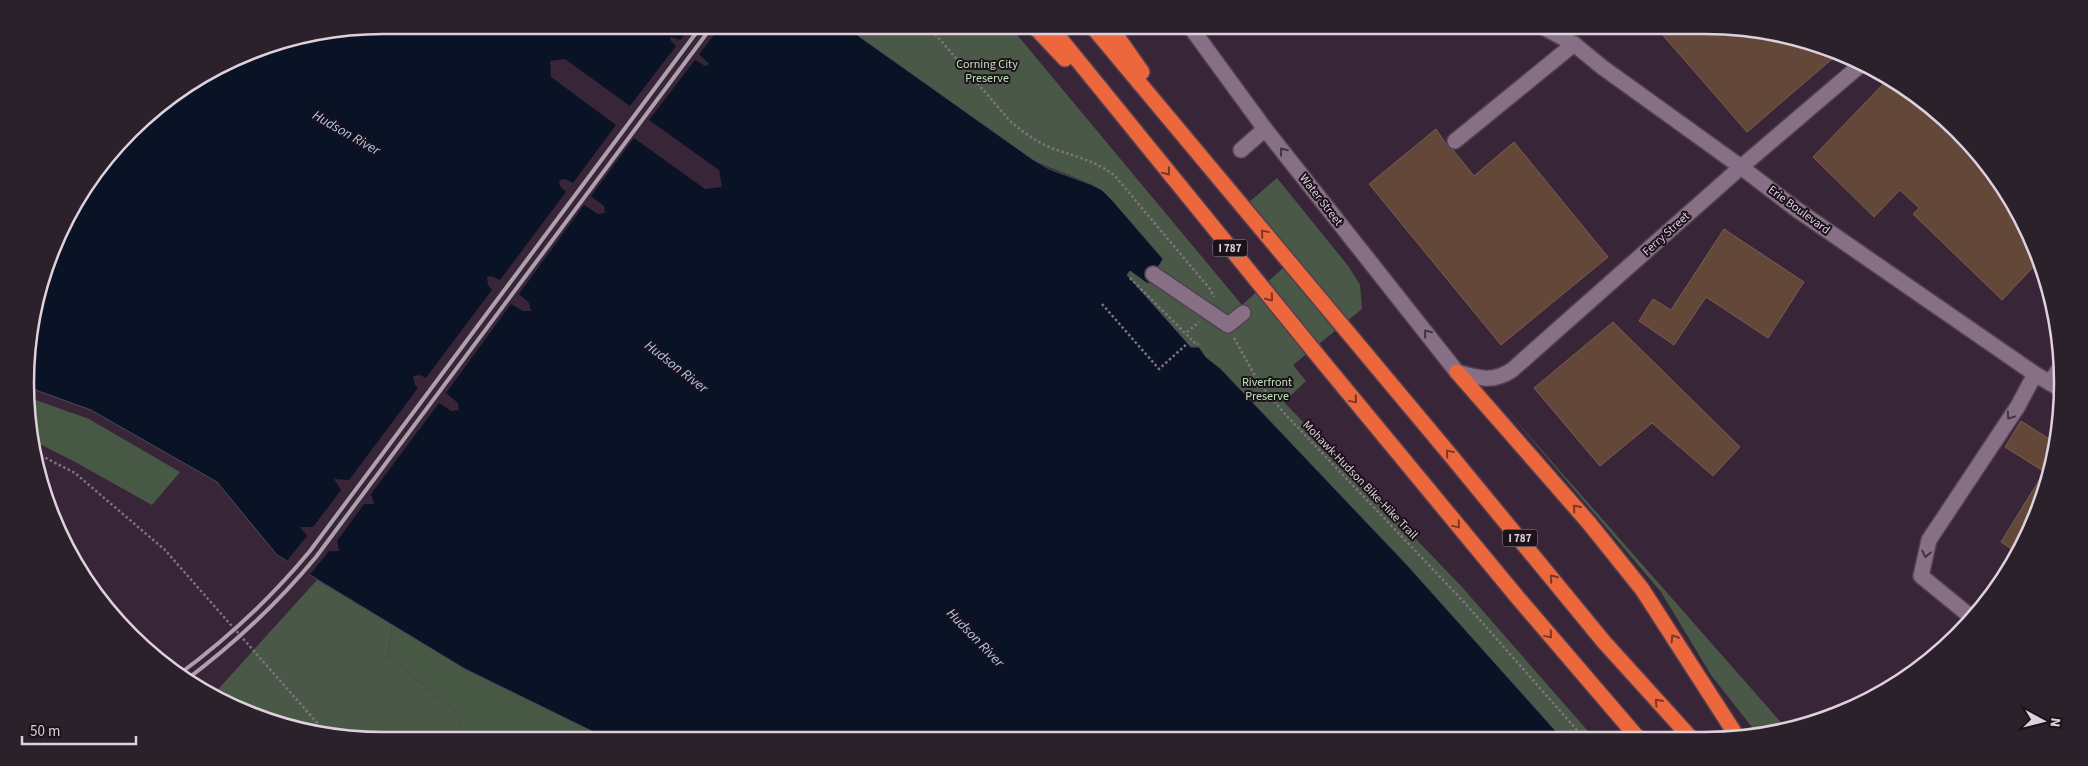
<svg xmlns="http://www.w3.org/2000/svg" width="2088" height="766" font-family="'Source Sans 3',sans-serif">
<rect width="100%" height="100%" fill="#392538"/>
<g fill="#4a5848">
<path d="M843 25H1009L1242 305 1294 258 1248 203 1277 178 1349 267 1360 285 1362 309 1293 365 1306 381 1284 402 1462 587 1594 738H1562L1408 566 1221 369 1191 347 1127 275 1130 271 1102 190C1081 177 1055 172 1032 159Z"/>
<path d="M1503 406 1786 728 1759 736 1711 675 1661 592Z"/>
<path d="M317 580 392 625 388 656 454 711 469 741H383L290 729 224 704 212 696Z"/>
</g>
<g fill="#475945">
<path d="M30 398 89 419 180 472 152 505 77 463 32 440Z"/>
<path d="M392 625 465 669 610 740 469 741 454 711 388 656Z"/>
</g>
<path fill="#0a1225" stroke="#4a4b5c" d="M383 25H843L1032 159 1049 169 1090 184 1102 190 1112 200 1163 259 1148 284 1130 271 1127 275 1191 347H1199L1206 357 1221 369 1408 566 1562 738 610 740 465 669 277 555 217 482 91 410 30 388 28 336 44 268 73 204 147 114 204 73 268 44Z"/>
<path fill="#392538" d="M692 25H722L699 54 709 64 705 66 695 60 649 120 719 170 722 187 705 189 634 138 591 196 604 206 605 213 598 214 584 205 519 294 529 303 531 311H523L511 304 446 393 458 403 459 410 451 411 439 403 371 494 374 504H364L337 541 339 551H329L308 577 285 563 307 536 300 527H313L341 490 334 479 349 480 418 388 415 385 413 376 420 375 426 378 492 290 488 285 487 277 491 276 500 280 566 192 560 186 559 180 565 179 573 183 616 125 551 77 550 61 565 59 630 106 676 46 671 41 670 37 680 40Z"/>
<g fill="#634739" stroke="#7a5d4f">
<path d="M1654 25H1705L1798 37 1839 53 1747 132Z"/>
<path d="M1889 78 1921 98 1980 156 2015 204 2040 260 2002 300 1913 214 1919 208 1900 190 1874 217 1813 157Z"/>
<path d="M1436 129 1448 147 1453 150 1474 176 1514 142 1608 257 1501 345 1369 184Z"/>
<path d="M1724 229 1804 282 1768 338 1706 297 1674 345 1639 321 1653 299 1671 310Z"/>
<path d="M1613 322 1740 447 1713 476 1652 423 1600 466 1534 388Z"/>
<path d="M2021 421 2056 443 2051 476 2005 447Z"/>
<path d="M2043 474 2050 478 2016 552 2001 542Z"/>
</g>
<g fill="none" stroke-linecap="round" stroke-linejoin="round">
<defs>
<g id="minor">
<path d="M1189 25 1265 129 1457 372C1478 378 1493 383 1512 370L1741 167 1864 62"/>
<path d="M1539 25 1574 44 1602 67 1741 167 1796 209 2035 374 2062 390"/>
<path d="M1455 141 1574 44"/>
<path d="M1241 150 1265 129"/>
<path d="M1153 274 1228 325 1243 313"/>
<path d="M2050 383 2061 366"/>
<path d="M1974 615 1970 616 1921 576 1929 540 2018 406 2035 374"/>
</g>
<g id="highway">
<path d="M1033 25 1065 59"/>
<path d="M1049 25 1323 362 1518 598 1638 738"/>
<path d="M1091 25 1452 457 1604 642 1691 738"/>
<path d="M1109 25 1142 72"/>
<path d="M1457 372 1589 523 1642 589 1738 738"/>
</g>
</defs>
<use href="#minor" stroke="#514050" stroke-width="18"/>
<use href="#highway" stroke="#514050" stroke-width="18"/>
<g stroke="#827181" stroke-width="2.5" stroke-dasharray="2.5 2.5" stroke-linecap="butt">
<path d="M923 25 936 35 1010 121C1024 133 1039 144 1057 150 1077 157 1098 162 1115 176L1210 289 1214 297"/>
<path d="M936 35 948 25"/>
<path d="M1130 278 1196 344H1199"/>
<path d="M1102 304 1159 369 1188 343"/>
<path d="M1187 332 1199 322"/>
<path d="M1234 338 1259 383 1285 414 1464 602 1584 738"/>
<path d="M32 451 75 473 165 550 327 734"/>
</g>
<use href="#minor" stroke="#876f86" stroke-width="15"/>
<use href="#highway" stroke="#ed673d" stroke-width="15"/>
<g stroke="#afa0ae" stroke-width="4">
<path d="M178 675C227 639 271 598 310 551L702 25"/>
<path d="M186 680C234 644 278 603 316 557L713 25"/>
</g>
</g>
<defs><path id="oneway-chevron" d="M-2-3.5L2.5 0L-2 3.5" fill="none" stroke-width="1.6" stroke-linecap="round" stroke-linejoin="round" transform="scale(1.25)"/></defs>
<g stroke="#413340">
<use href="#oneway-chevron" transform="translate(1283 151) rotate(-128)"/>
<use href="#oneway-chevron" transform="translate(1427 333) rotate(-128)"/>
<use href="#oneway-chevron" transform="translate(2010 416) rotate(124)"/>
<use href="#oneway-chevron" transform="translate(1926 554) rotate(102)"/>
</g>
<g stroke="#79382a">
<use href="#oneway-chevron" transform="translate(1167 172) rotate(51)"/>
<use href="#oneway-chevron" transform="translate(1264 233) rotate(-130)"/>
<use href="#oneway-chevron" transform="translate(1270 298) rotate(51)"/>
<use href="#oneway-chevron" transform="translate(1354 400) rotate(50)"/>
<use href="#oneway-chevron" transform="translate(1449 453) rotate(-130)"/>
<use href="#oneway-chevron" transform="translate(1576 508) rotate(-131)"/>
<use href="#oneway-chevron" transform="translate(1457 525) rotate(50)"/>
<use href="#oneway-chevron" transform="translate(1553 578) rotate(-129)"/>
<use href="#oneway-chevron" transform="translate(1549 635) rotate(50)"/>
<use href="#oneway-chevron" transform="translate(1674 638) rotate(-122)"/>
<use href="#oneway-chevron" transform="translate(1658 702) rotate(-132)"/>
</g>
<g text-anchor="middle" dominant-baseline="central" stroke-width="4" stroke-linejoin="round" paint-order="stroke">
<g fill="#1b121a" stroke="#a498a2" stroke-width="1">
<rect x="1212.5" y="239.5" width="35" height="17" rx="4"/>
<rect x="1502.5" y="529.5" width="35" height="17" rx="4"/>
</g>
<g font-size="11" font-weight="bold" fill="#ded1dd">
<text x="1230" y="248">I 787</text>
<text x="1520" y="538">I 787</text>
</g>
<g font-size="12" fill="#bee4b9" stroke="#1b121a">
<text x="987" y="64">Corning City<tspan x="987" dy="14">Preserve</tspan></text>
<text x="1267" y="382">Riverfront<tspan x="1267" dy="14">Preserve</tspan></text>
</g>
<g font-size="12" fill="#ded1dd" stroke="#1b121a">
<text transform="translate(1321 200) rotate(52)">Water Street</text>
<text transform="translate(1799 210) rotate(36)">Erie Boulevard</text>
<text transform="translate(1666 234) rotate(-42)">Ferry Street</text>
<text transform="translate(1360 480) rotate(46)">Mohawk-Hudson Bike-Hike Trail</text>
</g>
<g font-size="14" font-style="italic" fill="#aec6f4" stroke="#1b121a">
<text transform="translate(346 133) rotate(30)">Hudson River</text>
<text transform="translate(676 367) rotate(38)">Hudson River</text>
<text transform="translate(975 638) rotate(46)">Hudson River</text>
</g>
</g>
<path d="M0 0H2088V766H0ZM383 34H1705A349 349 0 0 1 2054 383V383A349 349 0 0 1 1705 732H383A349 349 0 0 1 34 383V383A349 349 0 0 1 383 34Z" fill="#2b212a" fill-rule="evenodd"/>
<path fill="none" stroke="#ded1dd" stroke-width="2.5" d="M383 34H1705A349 349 0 0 1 2054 383V383A349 349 0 0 1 1705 732H383A349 349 0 0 1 34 383V383A349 349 0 0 1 383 34Z"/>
<g transform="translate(2043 721) rotate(97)" stroke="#1b121a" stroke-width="4" paint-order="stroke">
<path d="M0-4L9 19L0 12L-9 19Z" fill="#ded1dd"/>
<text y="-8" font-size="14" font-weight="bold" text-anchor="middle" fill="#ded1dd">N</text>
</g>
<path d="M22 736v8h114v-8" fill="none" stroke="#ded1dd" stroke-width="2.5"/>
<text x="30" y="736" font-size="15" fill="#ded1dd" stroke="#1b121a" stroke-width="4" paint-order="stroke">50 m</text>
</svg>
